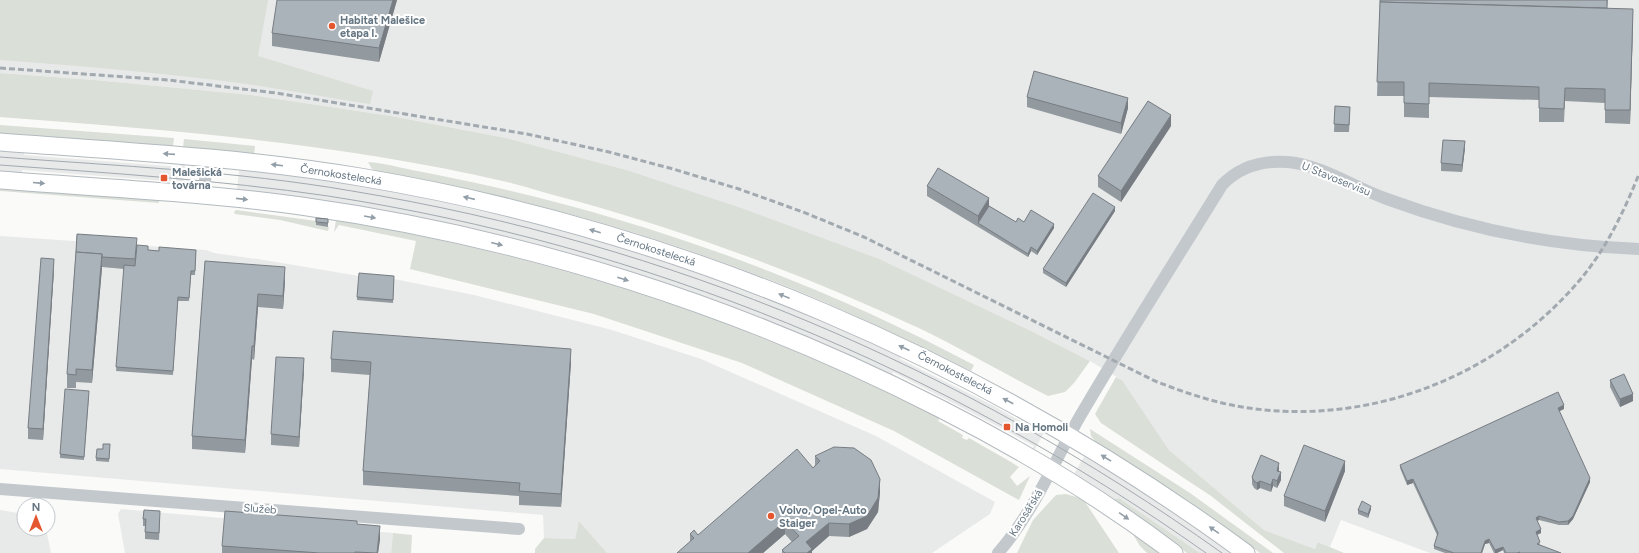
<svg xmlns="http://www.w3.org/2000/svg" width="1639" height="553" font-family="Figtree,sans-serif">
<rect width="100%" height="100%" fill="#fafaf8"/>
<g fill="#e8e9e9">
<path d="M0 0H1639V553H1430L1341 520 1330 547 1319 542 1315 549 1264 530 1169 450 1122 380 1090 361 1033 332 623 169 506 138 391 116 251 95 95 80 0 73Z"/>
<path d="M0 150 24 152V155L181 167V164H183L185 166 183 185H180V182L22 170V173L0 171Z"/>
<path d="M241 169 361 186 414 196 534 223 643 254 704 274 797 309 901 356 900 359 994 406 1041 433 1043 430 1044 433 1035 449H1032L1034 446 1005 430 893 372 892 375 786 329 679 288 563 252 496 235 432 221 239 191 237 189 239 171Z"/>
<path d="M0 236 206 250 214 253 264 260 359 276 394 279 474 295 612 330 701 359 876 436 995 502 990 514 932 553H607L579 521 575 539 544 538 543 515 0 469Z"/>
<path d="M1084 457H1085L1145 493 1231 553H1200L1119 498 1114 499 1075 474V472Z"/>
<path d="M121 509 393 533 391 553H125L118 514Z"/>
<path d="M0 510 24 514V529H46L51 553H0Z"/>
</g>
<g fill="#dadfd7">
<path d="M0 0H268L258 56 373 91 370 104C329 98 288 90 247 84 165 73 83 66 0 60Z"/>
<path d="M0 73 95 80 251 95 391 116 506 138 623 169 741 208 879 259 1033 332 1090 361 1074 383 1065 392 1048 396C1005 374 964 350 921 329 809 277 695 234 576 201 553 195 530 188 507 182 341 143 170 130 0 117Z"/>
<path d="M0 125 174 138 173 146 0 133Z"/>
<path d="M184 139 255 146 254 154 183 147Z"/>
<path d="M368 162C383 163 398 167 412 170 440 175 467 181 494 187 661 225 824 285 974 365L971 371C922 347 872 323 822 301 680 241 529 197 377 172L372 169Z"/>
<path d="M0 188 159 200V203L0 191Z"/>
<path d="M236 210 316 221V225L329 227 328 231 280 220 235 214 234 212Z"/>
<path d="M336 220C549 256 746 320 940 418L938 421 963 435 962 438 967 440 969 438 1011 462 1019 467 1010 477 1017 486 1030 476 1019 500 894 431 742 363 594 314 410 269 416 241 339 225 334 232Z"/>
<path d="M1116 377 1122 380 1169 450 1264 530 1315 549 1318 542 1344 553H1284L1211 496 1101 423 1095 414Z"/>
<path d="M1090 429 1190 493 1273 553H1260L1187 500 1096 442 1091 436Z"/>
<path d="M1066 494 1083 499 1119 553H1017L1033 520 1056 495Z"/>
<path d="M1119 498 1200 553H1187L1114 499Z"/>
<path d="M579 521 607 553H535V549L544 538 575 539Z"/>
<path d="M1131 531 1161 553H1147L1140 546Z"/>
<path d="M393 533 412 535 411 553H391Z"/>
</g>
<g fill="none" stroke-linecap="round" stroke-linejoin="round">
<defs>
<g id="secondary">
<path d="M0 142C120 151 241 157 360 177 682 231 983 360 1246 553"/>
<path d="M0 180C100 188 201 192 301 206 523 237 740 306 939 408 1022 450 1100 497 1174 553"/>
</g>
</defs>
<use href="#secondary" stroke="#b3babf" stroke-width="19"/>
<g stroke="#c3c8cc" stroke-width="12">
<path d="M203 196 208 157"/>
<path d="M0 489 519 529"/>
<path d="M998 553C1033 513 1053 464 1079 418 1125 339 1174 263 1222 185 1240 166 1262 160 1288 162 1322 165 1355 188 1387 199 1468 229 1552 246 1639 249"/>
</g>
<use href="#secondary" stroke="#fff" stroke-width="17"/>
<g stroke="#a2aab0" stroke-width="1">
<path d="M0 157C118 166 236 171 352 191 672 244 958 365 1222 553"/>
<path d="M0 165C109 173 220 180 328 196 645 245 945 368 1206 553"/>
</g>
<path stroke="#a2aab0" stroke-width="3" stroke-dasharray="6 3" stroke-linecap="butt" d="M0 68 168 80 276 93 527 134 609 152 673 169 739 189 803 212 864 237 1155 381C1183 392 1212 402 1242 407 1371 428 1502 375 1584 275 1608 245 1625 209 1639 174"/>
</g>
<g fill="#929a9f">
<path d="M397 0 379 62 272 46V33Z"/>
<path d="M1380 0H1608L1607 8 1633 23 1630 124 1605 123V103L1565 101 1564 122H1539V100L1429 97V118L1404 117V96H1377Z"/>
<path d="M1027 97 1128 108 1121 134 1027 107Z"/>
<path d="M1335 106 1350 114 1349 132H1334Z"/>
<path d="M1171 126 1121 202 1098 187V176Z"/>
<path d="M1465 148 1462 172 1441 171V163Z"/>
<path d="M927 186 989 206 1016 222H1024L1054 228 1037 255 1031 251 1028 257 927 196Z"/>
<path d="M1115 211 1066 287 1043 273V269Z"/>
<path d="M316 222 328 223V227L316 225Z"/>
<path d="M77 234 137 245 148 250 159 251 196 250 195 275H191L189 301H178L173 375 116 371 124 269 102 267 92 383 76 382V388H67V374Z"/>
<path d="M205 261 285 281 283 309 258 307 254 360 252 359 245 453 192 449V436Z"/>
<path d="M54 269 43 440 28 439V428Z"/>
<path d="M394 279 393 303 357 300V297Z"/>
<path d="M331 359 571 362 561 507 519 505V496L363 485V471L370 375 331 372Z"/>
<path d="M304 369 299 447 271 445V434Z"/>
<path d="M1610 380 1633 401 1620 407 1610 387Z"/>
<path d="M89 395 84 460 60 458V454Z"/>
<path d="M1564 409 1559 411 1590 482 1573 519 1568 525H1559L1539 520 1537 521 1541 533 1537 535 1540 545 1561 553H1504L1503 550 1497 553H1494L1489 543 1485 544 1482 553H1445L1434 549V546L1437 535 1413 483 1407 485 1400 468V465Z"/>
<path d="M110 448 109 462 96 461V458Z"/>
<path d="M815 456 880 492 878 512 867 529 849 537 829 536 812 551V553H782V550L792 542 785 534 763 553H677L690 542V534L698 535 813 468 815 465Z"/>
<path d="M1279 470V472L1281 480 1277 488 1273 486 1271 492 1260 488 1257 490 1254 488 1252 484V477Z"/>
<path d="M1345 471 1325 522 1284 506V496Z"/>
<path d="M1371 509 1368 518 1358 514V510Z"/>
<path d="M160 518 159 540 145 539V526H143V519Z"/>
<path d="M357 524 380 539 378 553H222V546Z"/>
</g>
<g fill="#777d82">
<path d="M393 0H397L379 62V48Z"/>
<path d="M1633 9V23L1630 124V110Z"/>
<path d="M1128 98V108L1121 134V123Z"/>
<path d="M1171 115V126L1121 202V191Z"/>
<path d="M1465 141V148L1462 172V165Z"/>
<path d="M989 198V209L978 223V227V216Z"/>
<path d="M1115 207V211L1066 287V283Z"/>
<path d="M1054 224V228L1037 255V251Z"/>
<path d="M1031 247V251L1028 257V254Z"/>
<path d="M102 254V268L92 383V370Z"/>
<path d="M54 259V269L43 440V429Z"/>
<path d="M285 267V281L283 309V296Z"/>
<path d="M258 294V307L254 360V346Z"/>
<path d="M252 346V359L245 453V440Z"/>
<path d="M571 349V362L561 507V494Z"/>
<path d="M304 358V369L299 447V437Z"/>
<path d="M1633 394V401L1620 407V399Z"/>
<path d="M1564 405V409L1558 412V408Z"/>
<path d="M1345 461V471L1325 522V511Z"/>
<path d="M1279 463V470L1277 478V471Z"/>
<path d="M1281 472V480L1277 488V481Z"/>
<path d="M1590 478V482L1573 519 1568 525V521Z"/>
<path d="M880 479V492L878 512 867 529 849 537V524Z"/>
<path d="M1273 479V486L1271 492V485Z"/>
<path d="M1413 479V483L1407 485V481Z"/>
<path d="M1260 481V488L1257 490V483Z"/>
<path d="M1371 506V509L1368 518V514Z"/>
<path d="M1539 516V520L1536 521V518Z"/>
<path d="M785 521V534L763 553H748Z"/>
<path d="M829 523V536L812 551V553H806V542Z"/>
<path d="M380 526V539L378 553H377Z"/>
<path d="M1541 529V533L1536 535V532Z"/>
<path d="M1489 539V543L1485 544 1482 553H1481L1485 541Z"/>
<path d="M1503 547V550L1497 553H1495V550Z"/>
</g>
<g fill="#aab3b9" stroke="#777d82">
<path d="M277 0H393L379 48 272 33Z"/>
<path d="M1380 0H1607V8L1380 2Z"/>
<path d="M1380 2 1633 9 1630 110H1605V89L1565 88 1564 109 1539 108V87L1429 83V104L1404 103V82H1377Z"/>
<path d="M1034 71 1128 98 1121 123 1027 97Z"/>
<path d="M1148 101 1171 115 1121 191 1098 176Z"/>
<path d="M1335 106 1350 107 1349 125 1334 124Z"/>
<path d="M1443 140 1465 141 1462 165 1441 163Z"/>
<path d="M938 168 989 198 978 216 927 186Z"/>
<path d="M1093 193 1115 207 1066 283 1043 269Z"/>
<path d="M989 206 1016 222 1018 218 1024 222 1031 210 1054 224 1037 251 1031 247 1028 254 978 223Z"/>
<path d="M316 218 328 219V223L316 222Z"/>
<path d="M77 234 137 238 135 259 102 257V254L76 252Z"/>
<path d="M137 245 148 246V250L159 251V247L196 250 195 271H191L189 298 178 297 173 371 116 367 124 265 135 266Z"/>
<path d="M76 252 102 254 92 370 76 369V375L67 374Z"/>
<path d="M41 258 54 259 43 429 28 428Z"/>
<path d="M205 261 285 267 283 296 258 294 254 346H252L245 440 192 436Z"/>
<path d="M359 273 394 276 393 300 357 297Z"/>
<path d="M333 331 571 349 561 494 519 491 520 483 363 471 371 362 331 359Z"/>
<path d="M276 357 304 358 299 437 271 434Z"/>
<path d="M1624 374 1633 394 1620 399 1610 380Z"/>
<path d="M65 389 89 391 84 457 60 454Z"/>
<path d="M1558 392 1564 405 1558 408 1590 478 1573 516 1568 521 1559 522 1539 516 1536 518 1541 529 1536 532 1540 542 1537 544 1561 553H1519L1520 552 1517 553H1506L1503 547 1495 550 1489 539 1485 541 1481 553H1454L1434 546 1438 533 1413 479 1407 481 1400 465Z"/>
<path d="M103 444H110L109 459 96 458 97 449H103Z"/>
<path d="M1304 445 1345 461 1325 511 1284 496Z"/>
<path d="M834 447 854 448 871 460 880 479 878 498 867 516 849 524 829 523 806 542 812 549 807 553H785L782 550 799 536 785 521 748 553H677L694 538 690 534 694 530 698 535 797 449 813 468 820 461 815 456Z"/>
<path d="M1261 455 1279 463 1277 471 1281 472 1277 481 1273 479 1271 485 1260 481 1257 483 1254 481 1252 477Z"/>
<path d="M1362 501 1371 506 1368 514 1358 510Z"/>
<path d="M144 510 160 511 159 533 145 532 146 519H143Z"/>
<path d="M225 511 357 521V524L380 526 377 553 355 552V553H320L222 546Z"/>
</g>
<defs><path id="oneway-solid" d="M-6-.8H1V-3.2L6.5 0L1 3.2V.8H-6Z"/></defs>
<g fill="#939fa8">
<use href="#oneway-solid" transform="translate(169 154) rotate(-176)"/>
<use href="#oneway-solid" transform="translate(277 165) rotate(-173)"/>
<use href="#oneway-solid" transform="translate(39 183) rotate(5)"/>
<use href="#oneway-solid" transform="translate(469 198) rotate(-167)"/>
<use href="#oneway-solid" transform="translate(242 199) rotate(6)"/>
<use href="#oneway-solid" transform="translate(370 217) rotate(10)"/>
<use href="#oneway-solid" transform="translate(595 231) rotate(-164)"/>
<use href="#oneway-solid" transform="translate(497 244) rotate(14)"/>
<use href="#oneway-solid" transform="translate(623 279) rotate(17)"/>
<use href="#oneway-solid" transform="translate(784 296) rotate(-158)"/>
<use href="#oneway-solid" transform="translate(904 348) rotate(-155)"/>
<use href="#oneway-solid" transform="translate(1008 401) rotate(-152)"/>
<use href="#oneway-solid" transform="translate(1106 458) rotate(-148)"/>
<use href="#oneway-solid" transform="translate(1124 516) rotate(35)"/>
<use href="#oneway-solid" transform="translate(1214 530) rotate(-145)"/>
</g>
<g fill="#e4572e" stroke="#fff" stroke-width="1.5">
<circle cx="332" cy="26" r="4"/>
<rect x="160" y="174" width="8" height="8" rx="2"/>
<rect x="1003" y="423" width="8" height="8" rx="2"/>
<circle cx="771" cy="516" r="4"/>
</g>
<g text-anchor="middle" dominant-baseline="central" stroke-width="4" stroke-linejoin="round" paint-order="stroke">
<g font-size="11" font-weight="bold" fill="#657683" stroke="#fff" text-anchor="start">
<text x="340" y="20">Habitat Malešice<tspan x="340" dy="13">etapa I.</tspan></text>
<text x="172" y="172">Malešická<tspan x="172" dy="13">továrna</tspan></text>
<text x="1015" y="427">Na Homoli</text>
<text x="779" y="510">Volvo, Opel-Auto<tspan x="779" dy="13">Staiger</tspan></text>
</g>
<g font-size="11" fill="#657683" stroke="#fff">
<text transform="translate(341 175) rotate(9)">Černokostelecká</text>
<text transform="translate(1336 179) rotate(22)">U Stavoservisu</text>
<text transform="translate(656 250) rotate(18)">Černokostelecká</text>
<text transform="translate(955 373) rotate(27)">Černokostelecká</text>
<text transform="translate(260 509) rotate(4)">Služeb</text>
<text transform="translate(1026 513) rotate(-58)">Karosářská</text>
</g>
</g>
<g transform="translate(36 517)"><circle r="19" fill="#ffffff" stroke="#c1c8cd"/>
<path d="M0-3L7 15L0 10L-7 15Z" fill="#e4572e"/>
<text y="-6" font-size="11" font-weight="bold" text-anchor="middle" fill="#657683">N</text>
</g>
</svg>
